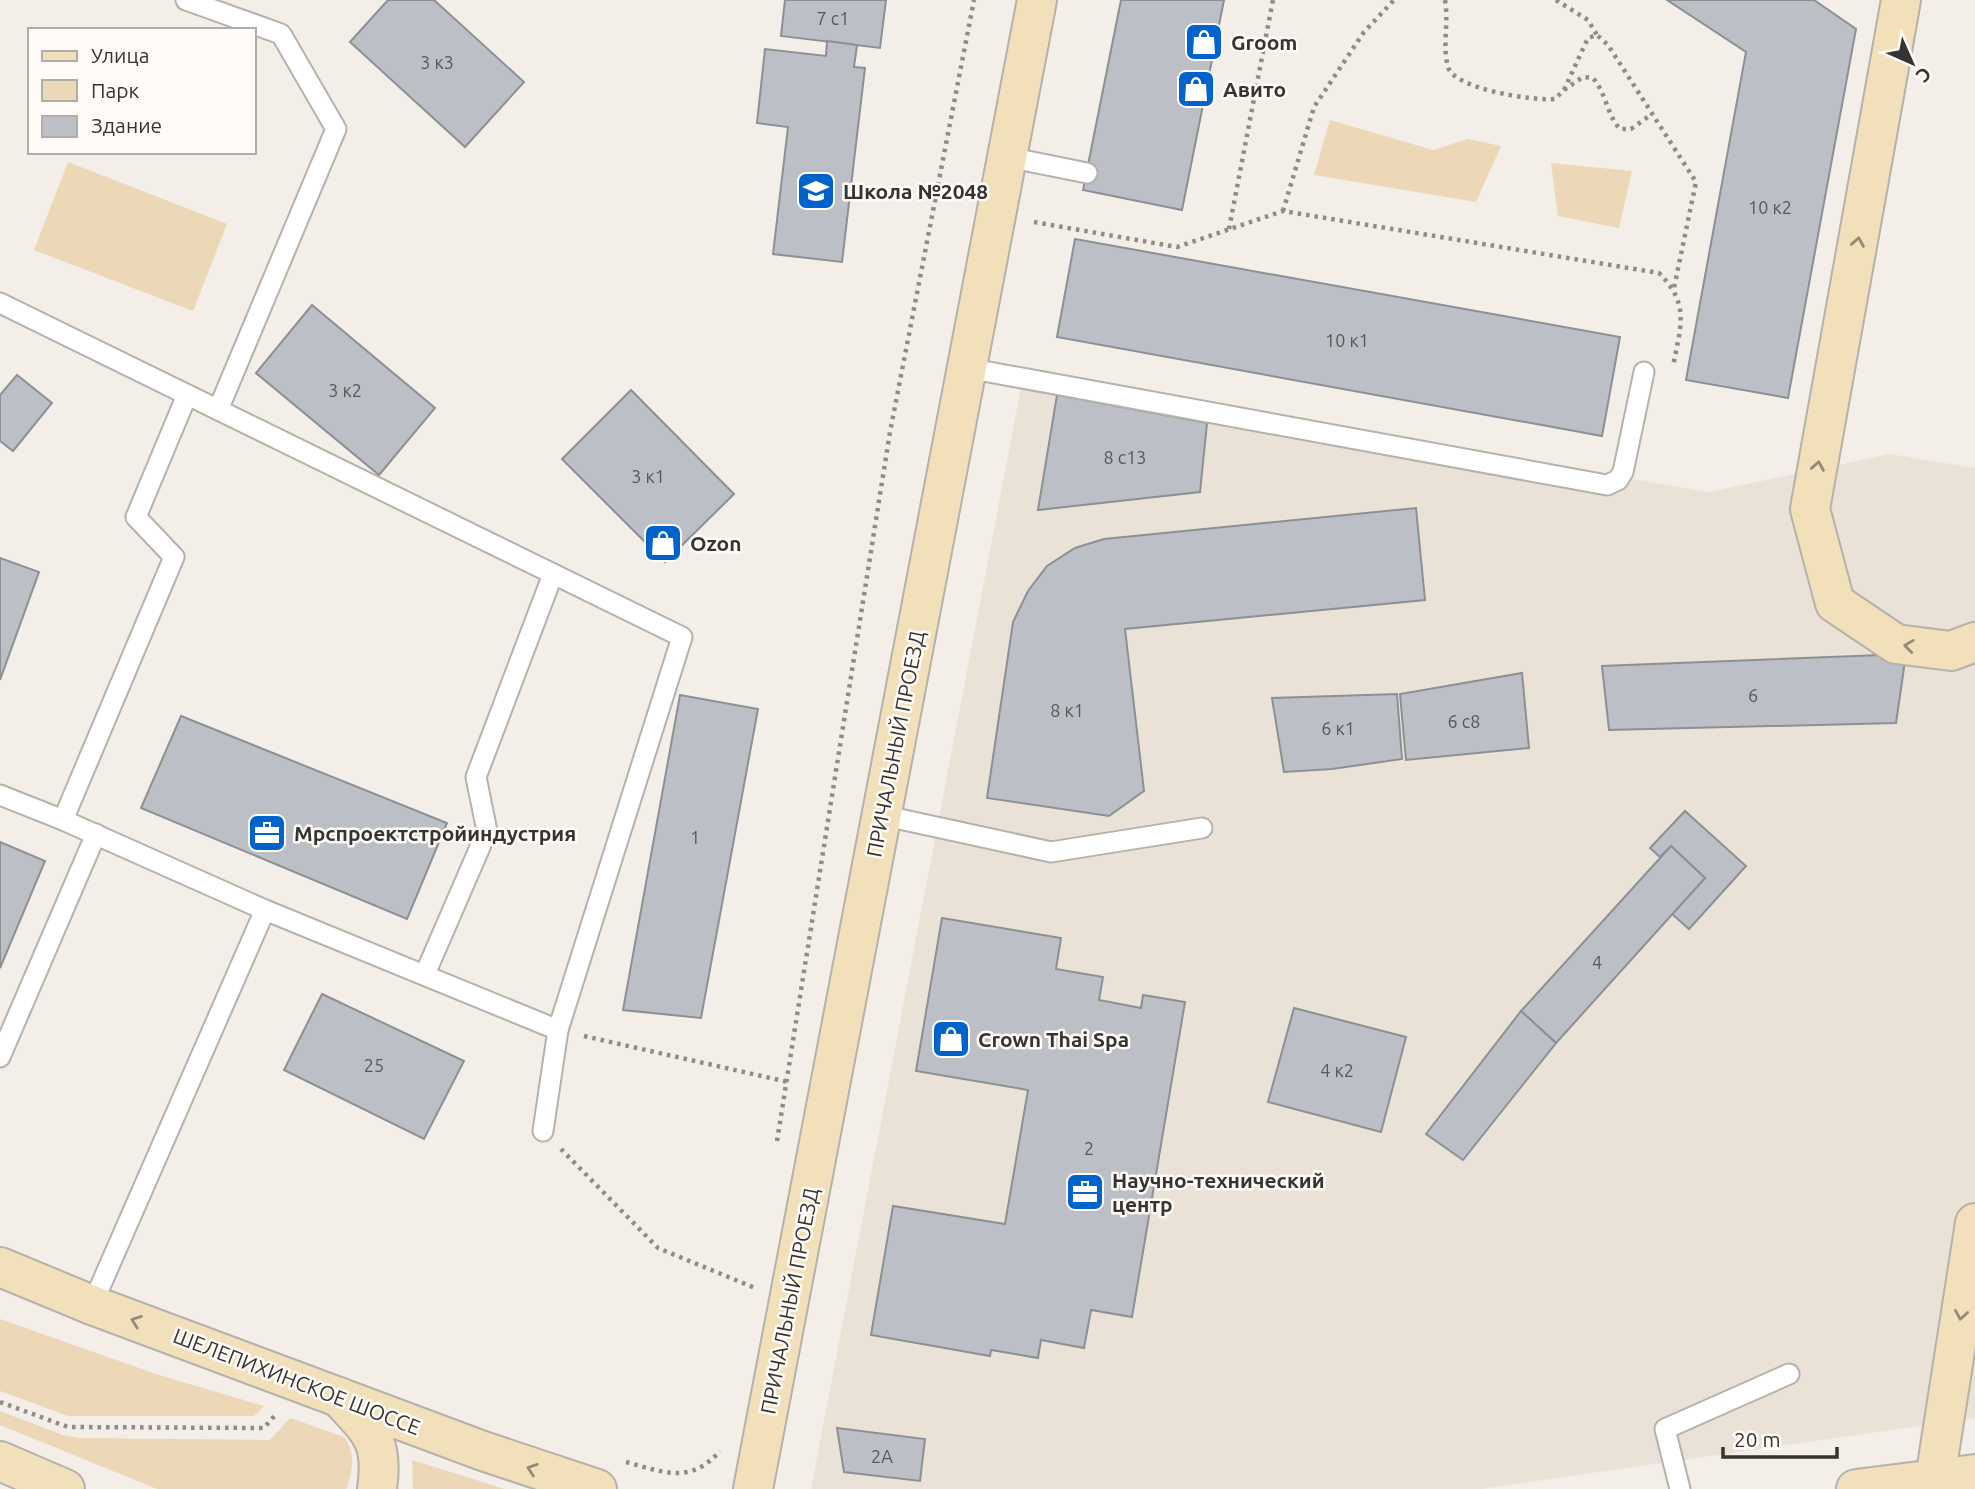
<svg xmlns="http://www.w3.org/2000/svg" width="1975" height="1489" font-family="Ubuntu,sans-serif">
<rect width="100%" height="100%" fill="#f3eee8"/>
<path fill="#ebe2d7" d="M1023 377 1709 492 1890 454 1975 468V1418L1481 1489H811Z"/>
<g fill="#ecd7b7">
<path d="M1330 120 1433 150 1468 139 1501 146 1476 202 1314 175Z"/>
<path d="M68 162 227 224 193 311 34 250Z"/>
<path d="M1551 163 1632 171 1619 228 1558 216Z"/>
<path d="M0 1319 156 1374 264 1406 254 1416H68L0 1391Z"/>
<path d="M0 1411 63 1435 79 1438 270 1440 290 1418 344 1437C356 1452 353 1472 346 1489H157L0 1425Z"/>
<path d="M412 1460 505 1489H413Z"/>
</g>
<g fill="#bcc0c6" stroke="#8c9095" stroke-width="2">
<path d="M388 0H434L524 82 465 147 350 42Z"/>
<path d="M785 0H886L880 48 781 36Z"/>
<path d="M1121 0H1224L1182 210 1083 190Z"/>
<path d="M1667 0H1814L1856 29 1788 398 1686 380 1746 52Z"/>
<path d="M827 41 857 45 854 67 865 68 842 262 773 254 788 127 757 123 765 49 826 56Z"/>
<path d="M1075 239 1620 337 1602 436 1057 337Z"/>
<path d="M312 305 435 408 379 475 256 373Z"/>
<path d="M17 375 52 403 13 451 0 441V395Z"/>
<path d="M631 390 734 494 665 562 562 459Z"/>
<path d="M1057 395 1207 423 1200 492 1038 510Z"/>
<path d="M1416 508 1425 600 1125 629 1144 791 1109 816 987 798 1013 622 1028 591 1047 566 1075 548 1104 539Z"/>
<path d="M0 558 39 572 0 680Z"/>
<path d="M1906 654 1896 723 1609 730 1602 666Z"/>
<path d="M1522 673 1529 748 1406 760 1400 694Z"/>
<path d="M1397 694 1402 759 1332 769 1284 772 1272 698Z"/>
<path d="M680 695 758 709 701 1018 623 1010Z"/>
<path d="M181 716 447 823 407 919 141 808Z"/>
<path d="M1685 811 1746 866 1689 929 1672 914 1705 878 1671 846 1660 857 1650 848Z"/>
<path d="M0 842 45 861 0 968Z"/>
<path d="M1671 846 1705 878 1556 1043 1521 1011Z"/>
<path d="M942 918 1061 938 1056 969 1103 977 1099 1000 1141 1008 1143 995 1185 1002 1132 1317 1091 1310 1084 1348 1041 1340 1038 1358 991 1350 990 1356 871 1335 893 1206 1005 1224 1028 1090 916 1071Z"/>
<path d="M322 994 464 1061 424 1139 284 1070Z"/>
<path d="M1294 1008 1406 1037 1381 1132 1268 1102Z"/>
<path d="M1521 1011 1556 1043 1463 1160 1426 1134Z"/>
<path d="M837 1428 925 1439 920 1481 844 1472Z"/>
</g>
<g fill="none" stroke-linecap="round" stroke-linejoin="round">
<defs>
<g id="lane">
<path d="M186 0 281 34 336 129 218 410"/>
<path d="M1007 157 1087 173"/>
<path d="M0 303 682 637 558 1030"/>
<path d="M967 368 1607 485 1618 480 1623 472 1644 372"/>
<path d="M0 795 63 820 265 910 558 1030 543 1131"/>
<path d="M881 815 1051 852 1202 828"/>
<path d="M63 820 174 557 136 517 187 395"/>
<path d="M425 974 487 831 476 777 553 574"/>
<path d="M0 1057 96 834"/>
<path d="M92 1305 265 910"/>
<path d="M1680 1489 1665 1429 1789 1374"/>
</g>
<g id="secondary">
<path d="M1901 0 1810 509 1835 603 1896 644 1951 651 1975 642"/>
<path d="M0 1267 92 1305 483 1451 597 1489"/>
<path d="M339 1397C370 1431 384 1440 377 1489"/>
<path d="M0 1461 65 1489"/>
<path d="M1935 1479 1975 1223"/>
<path d="M753 1489 1037 0"/>
<path d="M1856 1489 1975 1474"/>
</g>
</defs>
<use href="#lane" stroke="#b5b1ab" stroke-width="23"/>
<use href="#secondary" stroke="#b5b1ab" stroke-width="42"/>
<g stroke="#8f8b87" stroke-width="4.5" stroke-dasharray="3.5 5" stroke-linecap="butt">
<path d="M1445 0C1449 21 1442 46 1448 67 1454 89 1533 101 1555 99L1564 90 1588 38 1597 35 1608 45 1696 182 1674 288"/>
<path d="M1556 0 1588 20 1597 35"/>
<path d="M1564 90 1583 77 1593 78C1606 93 1607 115 1620 129H1631L1652 114"/>
<path d="M1283 211 1314 107 1364 32 1394 0"/>
<path d="M1034 222 1177 247 1283 211 1659 273C1691 305 1680 327 1673 367"/>
<path d="M1229 229 1273 0"/>
<path d="M584 1036 788 1082"/>
<path d="M777 1141 890 432 974 0"/>
<path d="M561 1149 658 1248 755 1288"/>
<path d="M0 1402 68 1427 264 1428 276 1414"/>
<path d="M626 1462C663 1472 690 1485 720 1451"/>
</g>
<use href="#lane" stroke="#fff" stroke-width="19"/>
<use href="#secondary" stroke="#f2e0bb" stroke-width="38"/>
</g>
<defs><path id="oneway-chevron" d="M-2-3.5L2.5 0L-2 3.5" fill="none" stroke-width="1.6" stroke-linecap="round" stroke-linejoin="round" transform="scale(1.75)"/></defs>
<g stroke="#948a76">
<use href="#oneway-chevron" transform="translate(1858 242) rotate(-80)"/>
<use href="#oneway-chevron" transform="translate(1818 466) rotate(-80)"/>
<use href="#oneway-chevron" transform="translate(1909 646) rotate(-173)"/>
<use href="#oneway-chevron" transform="translate(1961 1315) rotate(99)"/>
<use href="#oneway-chevron" transform="translate(136 1321) rotate(-160)"/>
<use href="#oneway-chevron" transform="translate(532 1469) rotate(-161)"/>
</g>
<defs>
<symbol id="shop-square" viewBox="-11 -11 22 22"><rect x="-9" y="-9" width="18" height="18" rx="4" fill="#0062cb" stroke="#fffcf8"/><path d="M-5-2.5h2.3a2.7 3.5 0 0 1 5.4 0H5L5.5 6h-11ZM-1.5-2.5h3a1.5 2.3 0 0 0-3 0Z" fill="#fff"/></symbol>
<symbol id="school-square" viewBox="-11 -11 22 22"><rect x="-9" y="-9" width="18" height="18" rx="4" fill="#0062cb" stroke="#fffcf8"/><path d="M0-5L7-2L0 1L-7-2ZM-4 1L0 2.5L4 1V4Q0 6-4 4Z" fill="#fff"/></symbol>
<symbol id="office-square" viewBox="-11 -11 22 22"><rect x="-9" y="-9" width="18" height="18" rx="4" fill="#0062cb" stroke="#fffcf8"/><path d="M-6-3h4V-5.5h4V-3h4V5H-6ZM-1-4.5V-3h2v-1.5ZM-6 0V1H6V0Z" fill="#fff"/></symbol>
</defs>
<g fill-rule="evenodd">
<use href="#shop-square" x="1182" y="20" width="44" height="44"/>
<use href="#shop-square" x="1174" y="67" width="44" height="44"/>
<use href="#school-square" x="794" y="169" width="44" height="44"/>
<use href="#shop-square" x="641" y="521" width="44" height="44"/>
<use href="#office-square" x="245" y="811" width="44" height="44"/>
<use href="#shop-square" x="929" y="1017" width="44" height="44"/>
<use href="#office-square" x="1063" y="1170" width="44" height="44"/>
</g>
<g text-anchor="middle" dominant-baseline="central" stroke-width="5" stroke-linejoin="round" paint-order="stroke">
<g font-size="18" fill="#585757">
<text x="833" y="18">7 с1</text>
<text x="437" y="62">3 к3</text>
<text x="1770" y="207">10 к2</text>
<text x="1347" y="340">10 к1</text>
<text x="345" y="390">3 к2</text>
<text x="1125" y="457">8 с13</text>
<text x="648" y="476">3 к1</text>
<text x="1753" y="695">6</text>
<text x="1067" y="710">8 к1</text>
<text x="1464" y="721">6 с8</text>
<text x="1338" y="728">6 к1</text>
<text x="695" y="837">1</text>
<text x="1597" y="962">4</text>
<text x="374" y="1065">25</text>
<text x="1337" y="1070">4 к2</text>
<text x="1089" y="1148">2</text>
<text x="882" y="1456">2А</text>
</g>
<g font-size="21" font-weight="bold" fill="#363432" stroke="#fffcf8" text-anchor="start">
<text x="1231" y="42">Groom</text>
<text x="1223" y="89">Авито</text>
<text x="843" y="191">Школа №2048</text>
<text x="690" y="543">Ozon</text>
<text x="294" y="833">Мрспроектстройиндустрия</text>
<text x="978" y="1039">Crown Thai Spa</text>
<text x="1112" y="1180">Научно-технический<tspan x="1112" dy="24">центр</tspan></text>
</g>
<g font-size="21" fill="#363432" stroke="#fffcf8">
<text transform="translate(895 744) rotate(-79)">ПРИЧАЛЬНЫЙ ПРОЕЗД</text>
<text transform="translate(789 1301) rotate(-79)">ПРИЧАЛЬНЫЙ ПРОЕЗД</text>
<text transform="translate(297 1381) rotate(21)">ШЕЛЕПИХИНСКОЕ ШОССЕ</text>
</g>
</g>
<rect x="28" y="28" width="228" height="126" fill="#fffcf8" stroke="#afaca9" stroke-width="2"/>
<rect x="42" y="51" width="35" height="10" fill="#f2e0bb" stroke="#afaca9" stroke-width="2"/>
<text x="91" y="63" font-size="21" fill="#363432">Улица</text>
<rect x="42" y="80" width="35" height="21" fill="#ecd7b7" stroke="#afaca9" stroke-width="2"/>
<text x="91" y="98" font-size="21" fill="#363432">Парк</text>
<rect x="42" y="116" width="35" height="21" fill="#bcc0c6" stroke="#afaca9" stroke-width="2"/>
<text x="91" y="133" font-size="21" fill="#363432">Здание</text>
<g transform="translate(1912 63) rotate(135)" stroke="#fffcf8" stroke-width="5" paint-order="stroke">
<path d="M0-5L12 26L0 18L-12 26Z" fill="#363432"/>
<text y="-10" font-size="19" font-weight="bold" text-anchor="middle" fill="#363432">С</text>
</g>
<path d="M1723 1447v10h114v-10" fill="none" stroke="#363432" stroke-width="3.5"/>
<text x="1734" y="1447" font-size="21" fill="#363432" stroke="#fffcf8" stroke-width="5" paint-order="stroke">20 m</text>
</svg>
